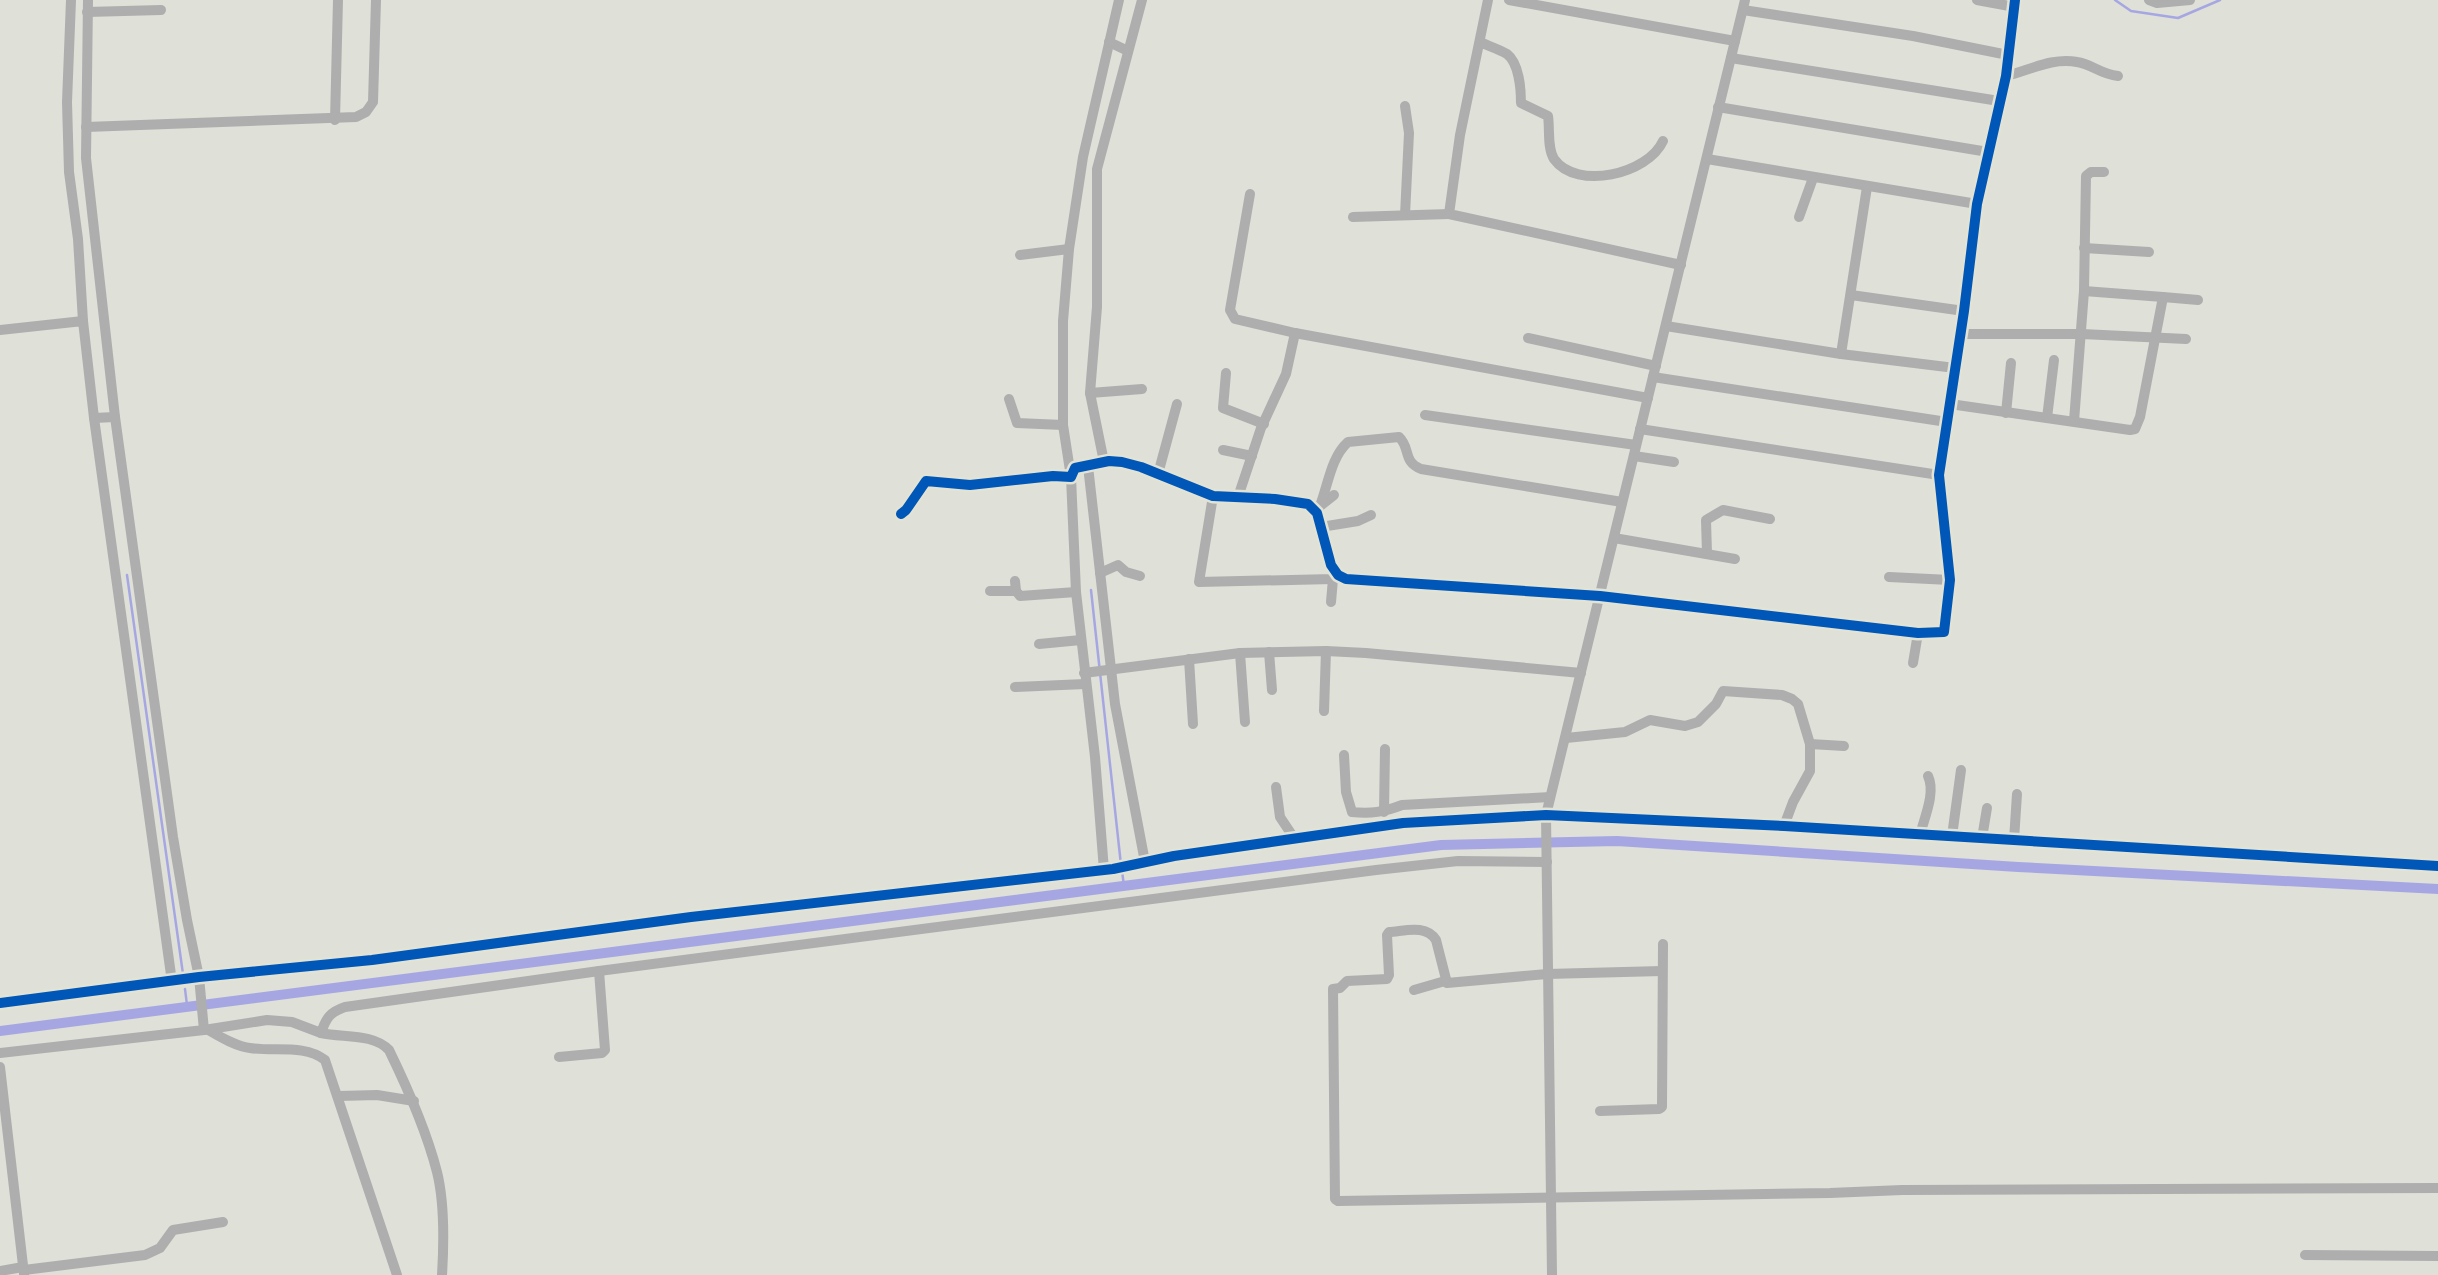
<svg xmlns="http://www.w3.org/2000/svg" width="2438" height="1275" font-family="Barlow,sans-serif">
<rect width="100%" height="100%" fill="#dfe0d8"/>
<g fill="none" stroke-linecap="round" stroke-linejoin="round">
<g stroke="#a6a7e2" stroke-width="2.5">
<path d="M2115 0 2131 11 2178 18 2220 0"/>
<path d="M127 575 183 974"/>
<path d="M1091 590 1121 865"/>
<path d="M1122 871 1124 886"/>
<path d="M185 989 187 1005"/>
</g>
<path stroke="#a6a7e2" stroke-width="10" d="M0 1031 1441 845 1617 841 2018 867 2438 889"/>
<g stroke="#aeaeaf" stroke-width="10">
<path d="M71 0 67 102 69 172 78 239 83 321"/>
<path d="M1488 0 1460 135 1449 214 1681 265"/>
<path d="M1509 0 1735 41"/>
<path d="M1977 0 2015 7"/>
<path d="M2149 0 2157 3 2190 0"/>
<path d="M1743 10 1913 36 2008 55"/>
<path d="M87 12 161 10"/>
<path d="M1109 42 1128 51"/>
<path d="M1480 42C1488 46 1499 49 1507 54 1519 63 1521 89 1521 103L1548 116C1550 129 1547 148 1554 159 1577 191 1648 174 1663 141"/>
<path d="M1731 58 1999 101"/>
<path d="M2006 76C2028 71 2052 57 2077 62 2092 64 2100 74 2118 76"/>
<path d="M1718 107 1988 152"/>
<path d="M335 120 338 0"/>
<path d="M86 127 356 117 366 112 373 102 376 0"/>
<path d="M1707 159 1977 204"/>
<path d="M1250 194 1230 310 1235 319 1295 333 1648 398"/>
<path d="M1405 215 1409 133 1405 106"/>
<path d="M1353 217 1449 214"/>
<path d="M1799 217 1813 178"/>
<path d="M2084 248 2149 252"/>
<path d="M1020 255 1069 249"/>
<path d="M2084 291 2163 297"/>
<path d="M1851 295 1964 311"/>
<path d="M1666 326 1841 354 1955 368"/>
<path d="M0 330 83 321 94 418 115 417"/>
<path d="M1960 334H2082L2186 339"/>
<path d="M1528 338 1656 366"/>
<path d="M1841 354 1867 187"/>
<path d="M1226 373 1223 408 1264 424"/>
<path d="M1653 377 1947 422"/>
<path d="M1090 393 1142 389"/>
<path d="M1009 399 1017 423 1063 425"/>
<path d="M1950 404 2130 430 2135 429 2140 417 2163 297 2198 300"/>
<path d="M2006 413 2011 363"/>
<path d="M1425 415 1636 445"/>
<path d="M94 418 172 982"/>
<path d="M2047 418 2054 360"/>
<path d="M2074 421 2084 291 2086 176 2091 172H2104"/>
<path d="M1640 429 1939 475"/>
<path d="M1223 450 1252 456"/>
<path d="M1634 456 1674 462"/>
<path d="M1104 462 1090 393 1097 307V169L1142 0"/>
<path d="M1088 466 1115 704 1145 862"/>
<path d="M1158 474 1177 404"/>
<path d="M1213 496 1199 582 1333 579 1338 575"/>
<path d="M1238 497 1261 428 1286 374 1295 333"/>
<path d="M1320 506 1334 495"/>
<path d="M1317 513C1328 490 1329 459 1348 442L1399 437C1411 448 1402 461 1421 469L1622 502"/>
<path d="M901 514 906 510 926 481 970 485 1053 476 1071 477 1075 468 1109 461 1122 462 1141 467 1213 496 1275 499 1308 504 1317 513 1331 565 1338 575 1346 579 1600 596 1918 633 1944 632 1950 580 1939 475 1964 311 1977 204 2006 76 2015 0"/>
<path d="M1321 527 1358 521 1371 515"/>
<path d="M1614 538 1735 559"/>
<path d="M1707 554 1706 520 1723 510 1770 519"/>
<path d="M1100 573 1118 565 1126 572 1140 576"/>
<path d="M1889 577 1950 580"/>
<path d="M1015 581 1016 591 1020 596 1076 592"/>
<path d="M990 591H1016"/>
<path d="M1331 602 1333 579"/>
<path d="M1039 644 1081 640"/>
<path d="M1269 652 1272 690"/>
<path d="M1240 653 1245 722"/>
<path d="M1189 659 1193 724"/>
<path d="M1913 663 1918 633"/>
<path d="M1084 673 1240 653 1326 651 1366 653 1581 673"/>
<path d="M1015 687 1085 684"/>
<path d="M1324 711 1326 651"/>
<path d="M1566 738 1625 732 1650 720 1685 726 1698 722 1716 704 1723 691 1782 695 1792 699 1798 704 1810 744V771L1793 802 1784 826"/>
<path d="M1810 744 1844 746"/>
<path d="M1344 755 1346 792 1352 812C1371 814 1384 812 1402 805L1550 797"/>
<path d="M1276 787 1280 817 1294 838"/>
<path d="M1384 812 1385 749"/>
<path d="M1920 835C1924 818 1936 793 1928 776"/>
<path d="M1952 836 1961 770"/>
<path d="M1982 838 1987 808"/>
<path d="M2014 840 2017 794"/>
<path d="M1104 870 1095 757 1076 592 1071 477 1063 425V321L1069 249 1083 157 1119 0"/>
<path d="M1662 971 1547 974 1447 983 1436 940C1426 924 1405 931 1389 932L1387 935 1389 975 1387 979 1347 981 1340 988 1333 989 1335 1199 1338 1201 1830 1193 1902 1190 2438 1188"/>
<path d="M1414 990 1445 981"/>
<path d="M204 1030 267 1020 292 1022 321 1033C326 1018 330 1012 345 1007L599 971 1376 870 1458 861 1547 862"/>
<path d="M210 1031C222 1038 236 1046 250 1048 275 1052 304 1044 325 1060L397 1275"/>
<path d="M321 1033C343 1038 373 1033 389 1050 408 1089 426 1129 437 1172 445 1204 444 1242 442 1275"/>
<path d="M0 1053 204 1030 199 977 187 920 173 837 115 417 86 158 88 0"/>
<path d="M559 1057 602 1053 605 1050 599 971"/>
<path d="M0 1067 24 1274"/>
<path d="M339 1096 377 1095 414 1101"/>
<path d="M1600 1111 1659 1109 1662 1107 1663 944"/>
<path d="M2305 1255 2438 1256"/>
<path d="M24 1270 145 1255 160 1248 173 1230 223 1222"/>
<path d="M0 1271 23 1267"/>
<path d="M1552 1275 1546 815 1745 0"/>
</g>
<path stroke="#aeaeaf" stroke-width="12" d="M0 1003 199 977 372 960 691 917 1113 869 1174 856 1403 823 1546 815 1784 826 2438 866"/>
<defs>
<g id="cycleway">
<path d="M901 514 906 510 926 481 970 485 1053 476 1071 477 1075 468 1109 461 1122 462 1141 467 1213 496 1275 499 1308 504 1317 513 1331 565 1338 575 1346 579 1600 596 1918 633 1944 632 1950 580 1939 475 1964 311 1977 204 2006 76 2015 0"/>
<path d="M0 1003 199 977 372 960 691 917 1113 869 1174 856 1403 823 1546 815 1784 826 2438 866"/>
</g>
</defs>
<use href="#cycleway" stroke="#e2e3d4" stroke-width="15"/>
<use href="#cycleway" stroke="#0057b8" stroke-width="10"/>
</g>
</svg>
